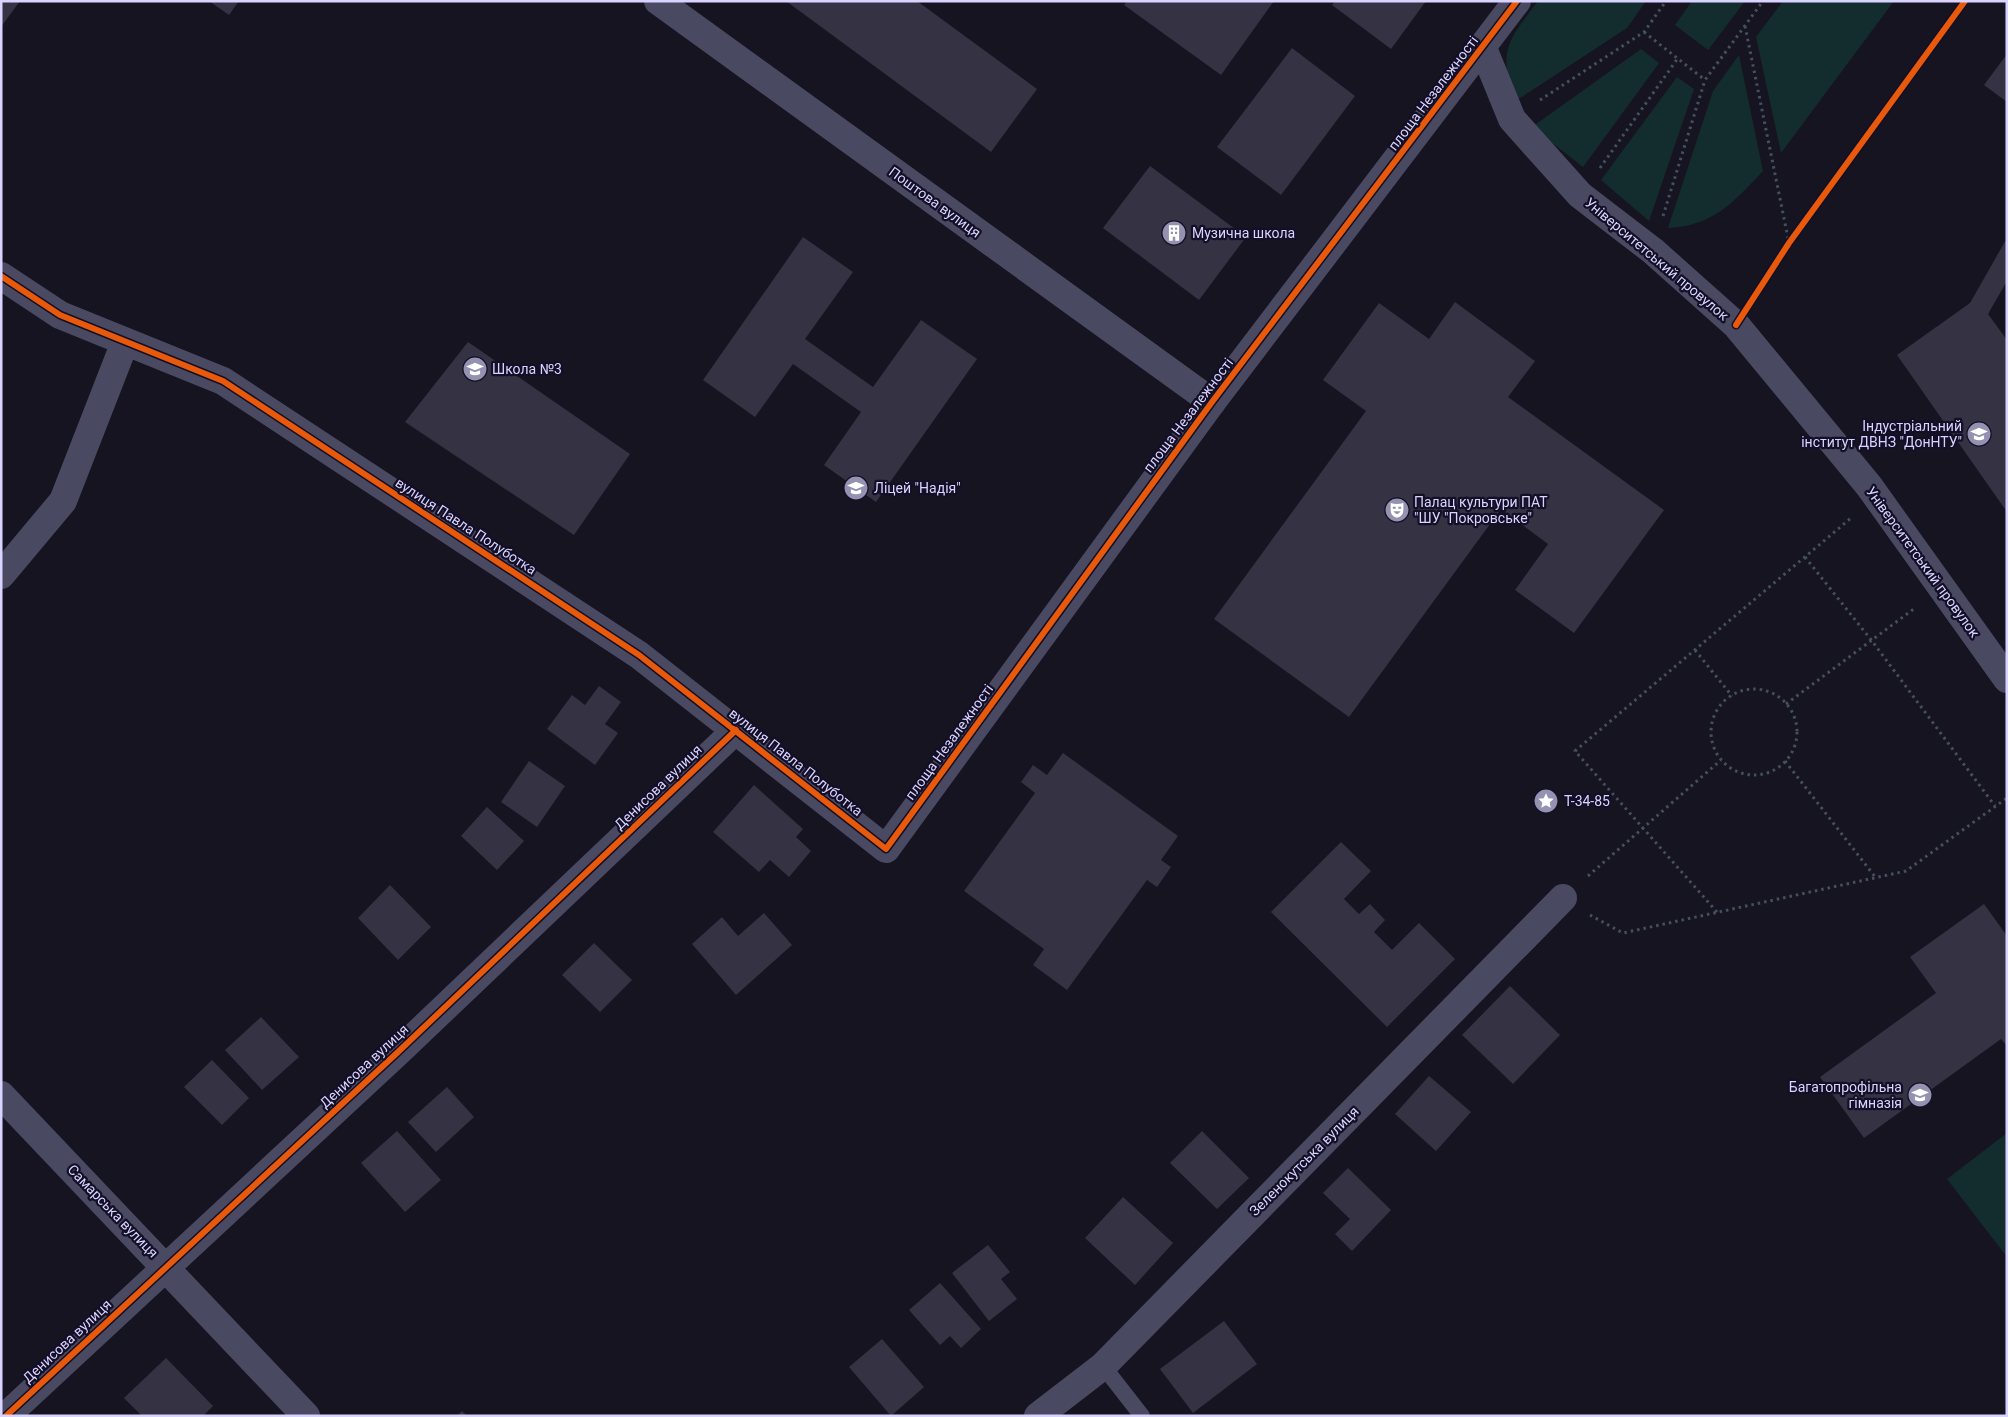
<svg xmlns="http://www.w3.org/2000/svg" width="2008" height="1417" font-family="Roboto,sans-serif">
<rect width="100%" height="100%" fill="#161421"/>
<g fill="#132c2d">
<path d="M1538 1H1646L1627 28 1514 102C1499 48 1506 44 1538 1Z"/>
<path d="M1692 1H1745L1708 50 1675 25Z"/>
<path d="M1783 1H1894L1781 153 1756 37Z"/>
<path d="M1641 49 1659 63 1583 167 1532 127Z"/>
<path d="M1739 55 1763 171C1734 202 1713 226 1668 228L1713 91Z"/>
<path d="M1677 77 1694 89 1649 221 1601 180Z"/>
<path d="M2007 1133V1257L1947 1179Z"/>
</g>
<g fill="#343243">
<path d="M1 1H20L1 27Z"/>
<path d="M209 1H239L229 15Z"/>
<path d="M786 1H917L1037 89 991 152Z"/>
<path d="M1127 1H1274L1221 75 1124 5Z"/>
<path d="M1335 1H1426L1391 49 1332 5Z"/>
<path d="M1292 48 1355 96 1281 195 1217 147Z"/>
<path d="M2007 54V102L1984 85Z"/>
<path d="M1150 166 1246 237 1199 300 1103 228Z"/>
<path d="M803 237 853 272 805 339 873 387 921 320 977 359 876 502 824 465 861 412 793 364 755 417 703 380Z"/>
<path d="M2007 238V281L1988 314 2007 340V512L1897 355 1970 303Z"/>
<path d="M1455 302 1535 361 1508 397 1664 510 1574 633 1515 590 1548 544 1501 509 1349 717 1214 619 1366 411 1323 380 1379 303 1429 339Z"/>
<path d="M468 342 630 454 574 535 405 422Z"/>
<path d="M599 686 621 702 605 724 618 733 595 765 547 729 572 695 585 705Z"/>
<path d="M1063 753 1178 836 1161 860 1171 867 1157 887 1147 880 1067 990 1033 965 1044 949 964 891 1035 793 1021 782 1033 765 1047 775Z"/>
<path d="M529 761 565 786 537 827 501 802Z"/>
<path d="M754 785 803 829 796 837 811 851 789 877 770 860 759 872 713 832Z"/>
<path d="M487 807 524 841 497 870 461 836Z"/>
<path d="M1341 842 1371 871 1344 899 1359 914 1370 904 1385 920 1374 932 1392 950 1419 923 1455 959 1387 1027 1271 912Z"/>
<path d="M390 885 431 927 398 960 358 918Z"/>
<path d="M1984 904 2007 936V1046L2001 1039 1864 1138 1820 1077 1936 993 1910 957Z"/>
<path d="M764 913 792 945 736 995 692 944 722 917 738 936Z"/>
<path d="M594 943 632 980 600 1012 562 975Z"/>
<path d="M1510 986 1560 1035 1513 1084 1462 1035Z"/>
<path d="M261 1017 299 1057 262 1090 225 1050Z"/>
<path d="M212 1060 249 1098 222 1125 184 1087Z"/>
<path d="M1429 1076 1471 1112 1436 1151 1395 1114Z"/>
<path d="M447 1087 474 1117 436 1152 408 1122Z"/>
<path d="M397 1131 441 1180 405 1212 361 1163Z"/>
<path d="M1202 1131 1249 1178 1217 1209 1170 1163Z"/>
<path d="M1348 1168 1391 1210 1352 1251 1335 1234 1350 1219 1323 1193Z"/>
<path d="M1123 1197 1173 1243 1135 1285 1085 1238Z"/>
<path d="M988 1245 1010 1272 1001 1279 1017 1299 989 1321 952 1273Z"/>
<path d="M940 1283 981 1329 961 1348 950 1336 940 1345 909 1310Z"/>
<path d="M1224 1321 1257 1364 1193 1413 1160 1369Z"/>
<path d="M882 1339 924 1387 891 1416 849 1367Z"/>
<path d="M166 1358 213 1406 203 1416H142L124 1398Z"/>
<path d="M462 1411 467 1416H457Z"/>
</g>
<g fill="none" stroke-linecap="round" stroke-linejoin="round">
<g stroke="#44505f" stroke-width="3" stroke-dasharray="2.5 4" stroke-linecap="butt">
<path d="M1745 26 1789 243"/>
<path d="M1644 32 1705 80"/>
<path d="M1540 100 1644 32 1666 1"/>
<path d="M1600 168 1678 58"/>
<path d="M1663 216 1705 80 1763 1"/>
<path d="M1754 297 1789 243 1965 1"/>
<path d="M1805 557 1872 641 1995 806"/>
<path d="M1695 650 1732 696"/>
<circle cx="1754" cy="732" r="43"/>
<path d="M1786 704 1915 608"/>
<path d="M1785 761 1876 878"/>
<path d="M1588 876 1721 760"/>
<path d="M1717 912 1575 751 1851 518"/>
<path d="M1590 915 1623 933 1906 871 2007 798"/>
</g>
<path stroke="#4a4962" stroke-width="16" d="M1103 1366 1142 1416"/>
<g stroke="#4a4962" stroke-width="28">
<path d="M658 1 1212 402"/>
<path d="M1483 48 1512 119 1580 195 1653 251 1736 325 1869 486 2007 679"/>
<path d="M1 276 60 315 223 381 639 655 886 849 1212 402 1517 1"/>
<path d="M1 575 63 501 125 342"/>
<path d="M1 1095 306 1416"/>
<path d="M6 1416 398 1052 736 730"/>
<path d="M1038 1416 1103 1366 1563 898"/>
</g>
<defs>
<g id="cycleway">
<path d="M1 276 60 315 223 381 639 655 886 849 1212 402 1517 1"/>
<path d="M1736 325 1789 243 1965 1"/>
<path d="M6 1416 398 1052 736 730"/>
</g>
</defs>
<use href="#cycleway" stroke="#130f26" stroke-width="9"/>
<use href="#cycleway" stroke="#e8590c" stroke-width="6"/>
</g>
<defs>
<symbol id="building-disc" viewBox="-11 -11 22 22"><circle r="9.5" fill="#9591b1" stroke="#130f26"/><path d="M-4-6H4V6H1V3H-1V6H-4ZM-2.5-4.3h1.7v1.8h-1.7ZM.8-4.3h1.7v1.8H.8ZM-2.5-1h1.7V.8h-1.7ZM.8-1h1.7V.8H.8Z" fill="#fff"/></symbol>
<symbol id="school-disc" viewBox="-11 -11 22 22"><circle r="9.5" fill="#9591b1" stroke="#130f26"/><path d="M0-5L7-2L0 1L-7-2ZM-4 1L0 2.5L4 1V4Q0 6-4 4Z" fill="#fff"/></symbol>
<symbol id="university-disc" viewBox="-11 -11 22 22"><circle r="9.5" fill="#9591b1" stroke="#130f26"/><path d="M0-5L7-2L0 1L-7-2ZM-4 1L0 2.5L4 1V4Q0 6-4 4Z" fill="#fff"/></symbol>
<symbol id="theatre-disc" viewBox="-11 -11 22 22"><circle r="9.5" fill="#9591b1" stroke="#130f26"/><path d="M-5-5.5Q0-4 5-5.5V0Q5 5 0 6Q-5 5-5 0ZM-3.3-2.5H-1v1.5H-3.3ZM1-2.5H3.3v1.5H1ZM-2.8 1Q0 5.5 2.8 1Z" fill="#fff"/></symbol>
<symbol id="sight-disc" viewBox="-11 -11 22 22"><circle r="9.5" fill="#9591b1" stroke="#130f26"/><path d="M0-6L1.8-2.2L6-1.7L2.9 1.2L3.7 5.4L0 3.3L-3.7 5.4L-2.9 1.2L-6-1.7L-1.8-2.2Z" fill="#fff"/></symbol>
</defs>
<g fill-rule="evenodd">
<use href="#building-disc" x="1160" y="219" width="28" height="28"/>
<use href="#school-disc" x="461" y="355" width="28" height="28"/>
<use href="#university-disc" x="1965" y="420" width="28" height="28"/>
<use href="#school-disc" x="842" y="474" width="28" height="28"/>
<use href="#theatre-disc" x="1383" y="496" width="28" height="28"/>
<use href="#sight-disc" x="1532" y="787" width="28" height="28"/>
<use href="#school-disc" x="1906" y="1081" width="28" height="28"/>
</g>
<g text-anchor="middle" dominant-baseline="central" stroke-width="4.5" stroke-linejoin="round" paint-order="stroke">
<g font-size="14" fill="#d9d4ff" stroke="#130f26">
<text transform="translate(1433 93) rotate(-53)">площа Незалежності</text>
<text transform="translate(935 202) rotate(36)">Поштова вулиця</text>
<text transform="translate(1657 259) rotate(40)">Університетський провулок</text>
<text transform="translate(1188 415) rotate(-53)">площа Незалежності</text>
<text transform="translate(466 526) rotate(33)">вулиця Павла Полуботка</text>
<text transform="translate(1923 562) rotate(54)">Університетський провулок</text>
<text transform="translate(949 742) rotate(-54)">площа Незалежності</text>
<text transform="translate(796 762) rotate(38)">вулиця Павла Полуботка</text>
<text transform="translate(658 787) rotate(-44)">Денисова вулиця</text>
<text transform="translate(364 1066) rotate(-43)">Денисова вулиця</text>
<text transform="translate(1304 1161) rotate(-45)">Зеленокутська вулиця</text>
<text transform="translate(113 1211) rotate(46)">Самарська вулиця</text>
<text transform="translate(67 1341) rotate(-43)">Денисова вулиця</text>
</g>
<g font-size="14" fill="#d9d4ff" stroke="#130f26" text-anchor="start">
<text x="1192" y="233">Музична школа</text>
<text x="492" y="369">Школа №3</text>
<text x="1962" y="426" text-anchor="end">Індустріальний<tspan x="1962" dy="16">інститут ДВНЗ "ДонНТУ"</tspan></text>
<text x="874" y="488">Ліцей "Надія"</text>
<text x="1414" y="502">Палац культури ПАТ<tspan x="1414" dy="16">"ШУ "Покровське"</tspan></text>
<text x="1564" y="801">Т-34-85</text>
<text x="1902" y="1087" text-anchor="end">Багатопрофільна<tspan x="1902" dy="16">гімназія</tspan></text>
</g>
</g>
<rect width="2008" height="1417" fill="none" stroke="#d9d4ff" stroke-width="5"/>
</svg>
